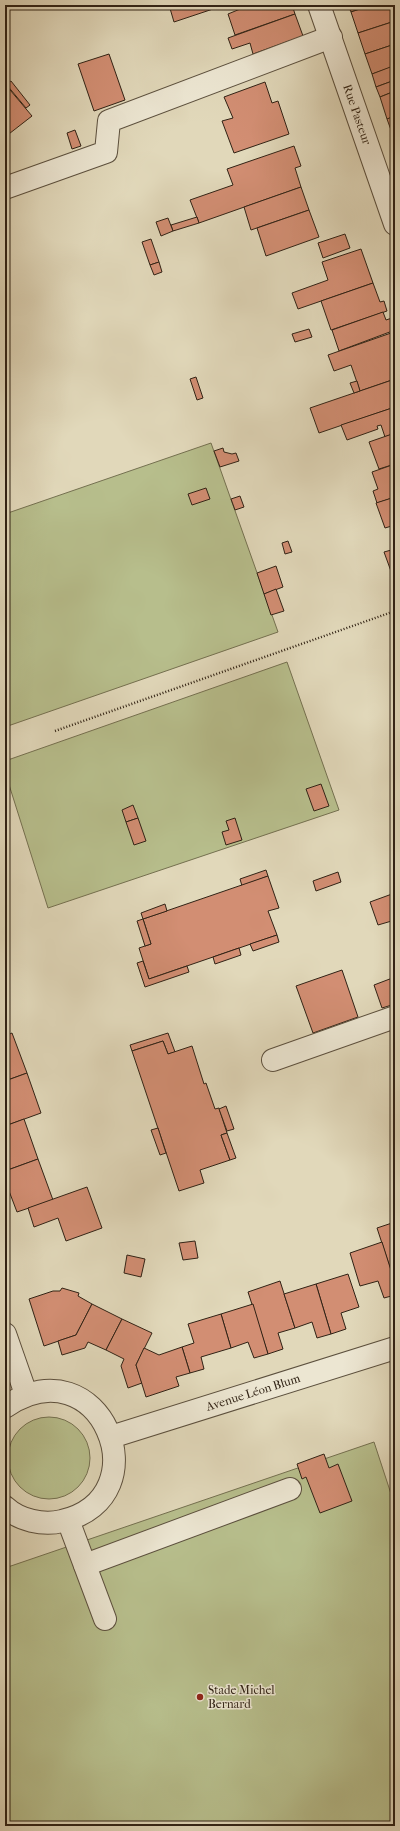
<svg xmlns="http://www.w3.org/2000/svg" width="400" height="1831" font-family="'IM FELL French Canon',serif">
<rect width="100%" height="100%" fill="#e1d8ba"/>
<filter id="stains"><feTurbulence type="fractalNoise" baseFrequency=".005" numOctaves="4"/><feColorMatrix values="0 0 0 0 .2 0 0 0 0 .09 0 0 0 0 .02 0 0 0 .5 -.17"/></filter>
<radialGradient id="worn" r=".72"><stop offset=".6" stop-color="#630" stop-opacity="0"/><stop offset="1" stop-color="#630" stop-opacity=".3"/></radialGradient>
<g fill="#b7be8c" stroke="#747050">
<path d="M211 443 278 632 5 727V514Z"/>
<path d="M287 662 339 810 48 908 5 772V761Z"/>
<circle cx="49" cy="1458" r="41"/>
<path d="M374 1442 395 1506V1826H5V1568Z"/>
</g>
<g fill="#d28e73" stroke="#302215">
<path d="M169 5H222V6L174 22Z"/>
<path d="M250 5H292L295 14 235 35 228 14Z"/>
<path d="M348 5H372L351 12Z"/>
<path d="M372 5H395V21L358 33 351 12Z"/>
<path d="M295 14 303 36 253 54 250 43 232 49 228 38Z"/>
<path d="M395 21V44L365 54 358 33Z"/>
<path d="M395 44V66L372 74 365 54Z"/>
<path d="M109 54 125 100 94 111 78 64Z"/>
<path d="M393 66 395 80 376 87 372 74Z"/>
<path d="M395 80V91L380 97 376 87Z"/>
<path d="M11 81 30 105 26 108 6 84Z"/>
<path d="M265 82 272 103 278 101 289 134 234 153 222 121 233 118 224 97Z"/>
<path d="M5 84 32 116 5 137Z"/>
<path d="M395 91V116L387 119 380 97Z"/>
<path d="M395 116V141L387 119Z"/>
<path d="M75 130 81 146 72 149 67 133Z"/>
<path d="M294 146 301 166 295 168 301 187 199 223 190 200 233 185 227 169Z"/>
<path d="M301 187 309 210 251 230 244 207Z"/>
<path d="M309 210 319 237 266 256 257 228Z"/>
<path d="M197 217 199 223 173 231 171 225Z"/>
<path d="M168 218 173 231 161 236 156 222Z"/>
<path d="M345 234 350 248 323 258 318 243Z"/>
<path d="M151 239 159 262 150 265 142 242Z"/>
<path d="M361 249 373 283 298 309 292 293 328 280 322 262Z"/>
<path d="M159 262 162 272 154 275 150 265Z"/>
<path d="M373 283 380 302 384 301 387 311 331 330 321 301Z"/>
<path d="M383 312 386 320 392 318 395 330 339 351 332 330Z"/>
<path d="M309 329 312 337 295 342 292 334Z"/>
<path d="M391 333 395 346V379L360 391 351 365 334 371 328 355Z"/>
<path d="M196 377 203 398 197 400 190 379Z"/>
<path d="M395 379V407L319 433 310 408Z"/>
<path d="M357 381 360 391 354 393 350 383Z"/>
<path d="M395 407V433L385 437 381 425 377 426 378 429 347 440 341 425Z"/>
<path d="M395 433V464L379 469 369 442Z"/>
<path d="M223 448 224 452 232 454 236 453 239 461 220 467 214 451Z"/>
<path d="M395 464V497L377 503 373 491 378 489 372 472Z"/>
<path d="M206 488 210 499 192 505 188 494Z"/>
<path d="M240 496 244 507 235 510 231 499Z"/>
<path d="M395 497V525L385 528 376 503Z"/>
<path d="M288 541 292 552 285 554 282 543Z"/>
<path d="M395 549V572L392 574 384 552Z"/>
<path d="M276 566 283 587 264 594 257 573Z"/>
<path d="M276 589 284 611 271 615 264 594Z"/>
<path d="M321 784 329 806 314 811 306 789Z"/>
<path d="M133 805 138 818 126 822 122 810Z"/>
<path d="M138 818 146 841 134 845 126 822Z"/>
<path d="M235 818 242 840 226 845 222 832 229 830 226 821Z"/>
<path d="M266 870 268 876 242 886 240 879Z"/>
<path d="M338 872 341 882 316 891 313 881Z"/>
<path d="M268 876 279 908 268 911 277 935 149 979 139 948 151 944 143 919Z"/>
<path d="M392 894 395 903V920L378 925 370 902Z"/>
<path d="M165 904 167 911 143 919 141 913Z"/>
<path d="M143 919 151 944 145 946 137 921Z"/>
<path d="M277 935 279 942 253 951 250 944Z"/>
<path d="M239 948 241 955 215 964 213 957Z"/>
<path d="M143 961 149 979 187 966 189 972 145 987 137 963Z"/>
<path d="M342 970 358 1017 313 1033 296 986Z"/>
<path d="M395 977V1004L382 1008 374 985Z"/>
<path d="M12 1033 27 1073 5 1081V1036Z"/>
<path d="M168 1033 175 1052 168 1054 163 1041 132 1051 130 1045Z"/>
<path d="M163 1041 168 1054 192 1046 204 1084 206 1083 215 1109 219 1108 227 1133 221 1135 230 1160 200 1170 204 1183 179 1191 132 1051Z"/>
<path d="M27 1073 41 1113 5 1126V1081Z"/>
<path d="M226 1106 234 1129 227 1131 219 1109Z"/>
<path d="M24 1119 38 1159 5 1171V1126Z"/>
<path d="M158 1128 166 1153 160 1155 151 1130Z"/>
<path d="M227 1133 236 1158 230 1160 221 1135Z"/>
<path d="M38 1159 53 1200 17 1212 9 1191 5 1192V1171Z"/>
<path d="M87 1187 102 1228 66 1241 58 1218 34 1227 28 1208Z"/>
<path d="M395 1222V1283L377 1228Z"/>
<path d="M195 1241 198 1258 183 1260 179 1243Z"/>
<path d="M382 1242 395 1283V1295L384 1298 378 1281 360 1286 350 1253Z"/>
<path d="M127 1255 145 1259 141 1277 124 1273Z"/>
<path d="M348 1274 359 1307 341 1313 346 1329 331 1334 316 1284Z"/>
<path d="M280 1281 295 1328 278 1333 283 1349 268 1354 248 1292Z"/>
<path d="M316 1284 331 1334 317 1338 312 1322 295 1328 284 1294Z"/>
<path d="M62 1288 79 1293 78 1296 92 1304 76 1335 44 1346 29 1299 53 1291H60Z"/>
<path d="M92 1304 122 1319 106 1350 88 1342 85 1348 62 1355 58 1341 76 1335Z"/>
<path d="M253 1304 268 1354 254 1358 248 1342 231 1348 221 1314Z"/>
<path d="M221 1314 231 1348 201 1357 204 1369 190 1373 182 1347 194 1343 188 1324Z"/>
<path d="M122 1319 152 1333 136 1365 142 1383 128 1388 121 1366 124 1359 106 1350Z"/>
<path d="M182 1347 190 1373 176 1377 179 1386 146 1397 136 1365 144 1348 159 1355Z"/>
<path d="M324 1454 329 1468 338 1464 352 1501 320 1513 306 1477 302 1479 297 1464Z"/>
</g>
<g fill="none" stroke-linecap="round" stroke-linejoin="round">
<defs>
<g id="minor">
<path id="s1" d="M319 5 395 224"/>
<path d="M5 188 106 152 109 121 331 37"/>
<path d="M273 1060 395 1017"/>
<path d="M5 1334 26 1394"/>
<path d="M5 1407C100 1341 164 1497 62 1521 43 1526 19 1520 5 1507"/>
<path id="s2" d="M111 1437 395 1348"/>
<path d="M68 1520 105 1619"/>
<path d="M85 1565 290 1489"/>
</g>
</defs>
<use href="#minor" stroke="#5c503e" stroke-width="24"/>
<path stroke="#302215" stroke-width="2.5" stroke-dasharray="1 2" stroke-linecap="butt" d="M55 731 395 611"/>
<use href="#minor" stroke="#ece6d2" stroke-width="22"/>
</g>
<circle fill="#8f2418" stroke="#ece6d2" stroke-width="1.5" cx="200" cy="1697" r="4"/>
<g text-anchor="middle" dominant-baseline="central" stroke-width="3" stroke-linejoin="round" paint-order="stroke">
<g font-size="12" fill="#302215" stroke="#ece6d2">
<text stroke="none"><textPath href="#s1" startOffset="116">Rue Pasteur</textPath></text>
<text stroke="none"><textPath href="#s2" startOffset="149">Avenue Léon Blum</textPath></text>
</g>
<g font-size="12" fill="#302215" stroke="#ece6d2" text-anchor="start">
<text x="208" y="1690">Stade Michel<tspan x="208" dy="14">Bernard</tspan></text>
</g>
</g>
<rect width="400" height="1831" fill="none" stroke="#e1d8ba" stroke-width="20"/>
<rect x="6" y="6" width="388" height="1819" fill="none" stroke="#302215" stroke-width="2"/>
<rect x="10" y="10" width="380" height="1811" fill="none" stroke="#302215"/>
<rect width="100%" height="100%" filter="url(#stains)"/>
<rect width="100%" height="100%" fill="url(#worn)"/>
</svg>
